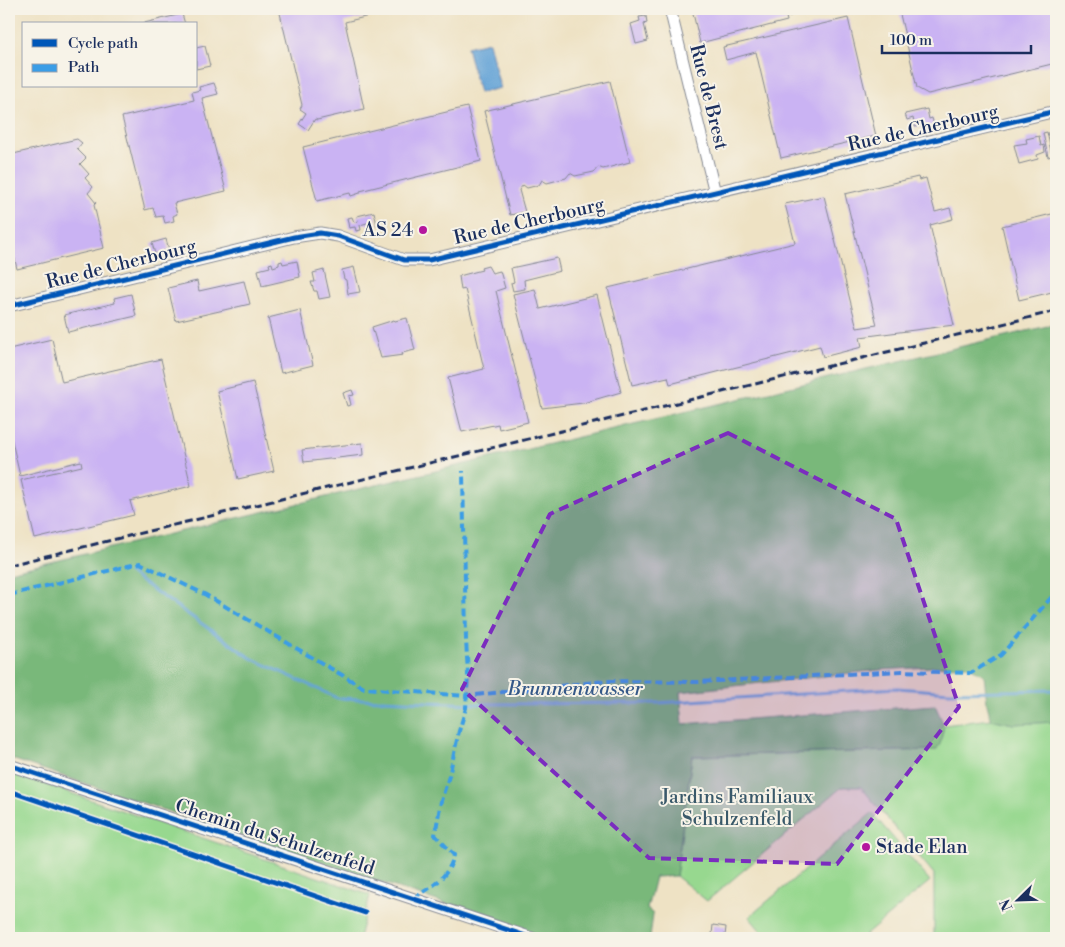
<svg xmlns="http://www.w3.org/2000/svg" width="1065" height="947" font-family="'Libre Bodoni',serif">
<rect width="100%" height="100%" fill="#f7f3e8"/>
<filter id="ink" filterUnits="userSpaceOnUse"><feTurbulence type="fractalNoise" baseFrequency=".02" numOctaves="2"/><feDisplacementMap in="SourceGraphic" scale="10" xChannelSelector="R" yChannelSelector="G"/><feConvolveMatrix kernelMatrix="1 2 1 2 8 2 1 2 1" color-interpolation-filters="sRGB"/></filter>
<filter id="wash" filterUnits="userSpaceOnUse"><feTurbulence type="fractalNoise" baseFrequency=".0096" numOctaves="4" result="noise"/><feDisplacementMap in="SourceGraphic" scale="20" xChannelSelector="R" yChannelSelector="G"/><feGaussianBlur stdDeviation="1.12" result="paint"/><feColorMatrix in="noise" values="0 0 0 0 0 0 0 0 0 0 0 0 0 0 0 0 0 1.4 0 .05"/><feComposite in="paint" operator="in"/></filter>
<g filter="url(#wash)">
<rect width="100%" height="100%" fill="#eee2c4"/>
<g fill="#97d88f" stroke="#598476">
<path d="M991 719 1013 724 1056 722V938H934V874L861 787H842L707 901 676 876 692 756 935 750 940 744 944 725Z"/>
<path d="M9 772 370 895 359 938H9Z"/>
<path d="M872 813 930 881 862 938H767L749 917Z"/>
</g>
<path fill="#79b87a" stroke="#4a746c" d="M1056 324V722L1013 724 991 719 987 703 984 675 966 665 879 670 680 692 683 724 935 705 944 725 940 744 936 750 692 756 676 876 655 877 647 909 653 914 650 938H548L9 758V572Z"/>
<path fill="#66a4d7" stroke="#406a9a" d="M489 42 500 88 479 93 467 47Z"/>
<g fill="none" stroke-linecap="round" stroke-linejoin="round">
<path stroke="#66a4d7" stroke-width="3" d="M129 573 251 658 337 698 473 704 657 703 897 688 950 692 1056 690"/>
</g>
<g id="blocks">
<g fill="#cab3f3">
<path d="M279 9H397L345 22 364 109 317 120 315 119 308 130 299 124 306 113 300 109 302 105Z"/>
<path d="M692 9H816L786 17 787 21 700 43Z"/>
<path d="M902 9H1056V63L928 94 917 88 899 10Z"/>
<path d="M182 14 185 24H144V23Z"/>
<path d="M646 16 647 23 644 24 648 41 636 44 631 24 640 21 639 17Z"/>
<path d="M848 18 876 136 781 158 756 52 726 60 723 47Z"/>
<path d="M205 46 210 66 196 69V48Z"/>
<path d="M610 81 630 162 603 169 598 167 594 172 575 176 570 173 566 178 547 183 542 180 539 185 527 188 523 185 519 190 525 212 510 215 484 111Z"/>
<path d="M214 83 218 94 202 98 226 191 174 203 177 214 173 216 174 221 165 223 163 216 156 217 153 208 145 210 122 117 194 100 192 92 200 90 199 87Z"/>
<path d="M467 107 481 161 360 191V193L351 196 350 193 317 201 303 147Z"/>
<path d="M927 109 929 119 932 118 934 125 923 128 922 126 915 127 913 118 907 120 905 114Z"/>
<path d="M1047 132 1052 156 1048 157 1043 133Z"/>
<path d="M1039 136 1041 146 1044 145 1045 152 1037 155 1038 159 1019 164 1014 145 1027 143 1026 139Z"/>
<path d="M77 139 82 143 77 149 86 158 80 164 89 174 85 178 93 187 88 193 96 203 94 205 104 248 17 269 9 233V155Z"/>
<path d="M918 177 919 180 926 178 935 212 950 208 953 219 930 225 954 325 860 337 862 347 823 357 820 346 670 384 668 377 632 385 608 288 795 243 785 204 824 196 857 328 877 325 845 194Z"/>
<path d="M374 212 377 225 369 227 367 223 360 225 361 230 356 231 355 227 349 228 347 218 352 217 354 222 358 221 357 216Z"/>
<path d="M1056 213V291L1019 300 1002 226Z"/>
<path d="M166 239 169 250 155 254 152 243Z"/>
<path d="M557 258 560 271 524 280 525 289 513 291 511 283 514 282 511 268Z"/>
<path d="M282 261 283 264 297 261 300 277 262 286 258 270 270 267 269 264 272 263 273 267 279 265V262Z"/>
<path d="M488 266 492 273 500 271 505 288 496 291 528 422 499 429 498 424 462 432 448 378 484 369 465 289 461 290 459 276 482 270 481 268Z"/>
<path d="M354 267 360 292 348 294 346 280 344 279 342 270Z"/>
<path d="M324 270 330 297 319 299 317 291H314L311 282H315L313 273Z"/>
<path d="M197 281 199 291 244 281 250 304 176 321 168 288Z"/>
<path d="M535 289 540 309 597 295 621 392 583 403 542 408 513 294Z"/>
<path d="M131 294 136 316 68 332 64 315 115 303 114 298Z"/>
<path d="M300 310 313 365 281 373 268 318Z"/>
<path d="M407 318 415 350 402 353 403 355 381 358 372 327 394 320 395 321Z"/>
<path d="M52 339 62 382 161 359 191 486 130 501 134 515 35 539 21 480 82 466 81 461 20 476 9 428V349Z"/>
<path d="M253 382 274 471 238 479 217 391Z"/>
<path d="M352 390 354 395 349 396 351 405 347 406 343 393Z"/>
<path d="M362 443 363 455 304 462 302 450Z"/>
<path d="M713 925 726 927 725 936 712 934Z"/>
</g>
</g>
</g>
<g filter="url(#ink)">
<use href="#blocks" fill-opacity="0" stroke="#848891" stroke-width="1"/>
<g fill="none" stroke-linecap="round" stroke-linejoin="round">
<defs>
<g id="street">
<path d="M670 9 715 193"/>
<path d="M9 306 294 237 320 233 338 236 404 260H429L1056 111"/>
<path d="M9 765 532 938"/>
</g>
</defs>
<use href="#street" stroke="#848891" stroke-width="13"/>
<use href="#street" stroke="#fff" stroke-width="11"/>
<path stroke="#1b2f5e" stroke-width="3" stroke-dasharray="8 4" stroke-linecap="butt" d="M9 565 1056 311"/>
<g stroke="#3b9de6" stroke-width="4" stroke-dasharray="8 4" stroke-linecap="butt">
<path d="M9 595 140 563 206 595 364 688 466 696 605 681 699 682 902 671 971 673 1001 655 1056 592"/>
<path d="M413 899C432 886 448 879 454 855L435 835 441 801 449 776 459 731 466 708 468 674 466 640 463 471"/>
</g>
<defs>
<g id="cycleway">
<path d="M9 306 294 237 320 233 338 236 404 260H429L1056 111"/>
<path d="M9 765 532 938"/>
<path d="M9 791 365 913"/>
</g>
</defs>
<use href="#cycleway" stroke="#f7f3e8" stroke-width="8"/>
<use href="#cycleway" stroke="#0057b8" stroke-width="5"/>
</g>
</g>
<path fill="#7b2cbf" fill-opacity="0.2" stroke="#7b2cbf" stroke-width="4" stroke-dasharray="10 6" stroke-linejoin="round" d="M728 433 896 519 959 707 837 864 649 858 462 689 550 514Z"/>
<g fill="#b5179e" stroke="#f7f3e8" stroke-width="2">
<circle cx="423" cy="230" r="5"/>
<circle cx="866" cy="847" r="5"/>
</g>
<g text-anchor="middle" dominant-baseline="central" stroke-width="4" stroke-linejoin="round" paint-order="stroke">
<g font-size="19" fill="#1b2f5e" stroke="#f7f3e8">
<text transform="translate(709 97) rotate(76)">Rue de Brest</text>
<text transform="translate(923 128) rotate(-13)">Rue de Cherbourg</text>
<text transform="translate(529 221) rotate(-13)">Rue de Cherbourg</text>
<text transform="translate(121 264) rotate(-14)">Rue de Cherbourg</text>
<text transform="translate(275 837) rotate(18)">Chemin du Schulzenfeld</text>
</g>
<g font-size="19" fill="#1b2f5e" stroke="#f7f3e8" text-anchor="end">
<text x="413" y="230">AS 24</text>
<text x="876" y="847" text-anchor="start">Stade Elan</text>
</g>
<g font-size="19" fill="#3a596a" stroke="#f7f3e8">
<text x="737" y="797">Jardins Familiaux<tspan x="737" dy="22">Schulzenfeld</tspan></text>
</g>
<g font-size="20" font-style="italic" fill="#355888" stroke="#f7f3e8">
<text x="575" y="689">Brunnenwasser</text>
</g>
</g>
<rect width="1065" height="947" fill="none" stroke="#f7f3e8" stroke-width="30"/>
<rect x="22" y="22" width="175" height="65" fill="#f7f3e8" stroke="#9fa5b1"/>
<rect x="32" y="39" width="25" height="8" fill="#0057b8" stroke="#9fa5b1"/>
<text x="68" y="48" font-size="15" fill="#1b2f5e">Cycle path</text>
<rect x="32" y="64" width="25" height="8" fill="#3b9de6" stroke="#9fa5b1"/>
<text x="68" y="72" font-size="15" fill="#1b2f5e">Path</text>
<g transform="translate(1018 900) rotate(247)" stroke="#f7f3e8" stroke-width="4" paint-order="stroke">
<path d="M0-4L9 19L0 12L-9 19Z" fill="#1b2f5e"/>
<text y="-8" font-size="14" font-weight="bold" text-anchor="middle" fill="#1b2f5e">N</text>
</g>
<path d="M882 45v8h149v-8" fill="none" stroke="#1b2f5e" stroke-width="2.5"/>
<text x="890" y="45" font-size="15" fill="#1b2f5e" stroke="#f7f3e8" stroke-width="4" paint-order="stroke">100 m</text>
</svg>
